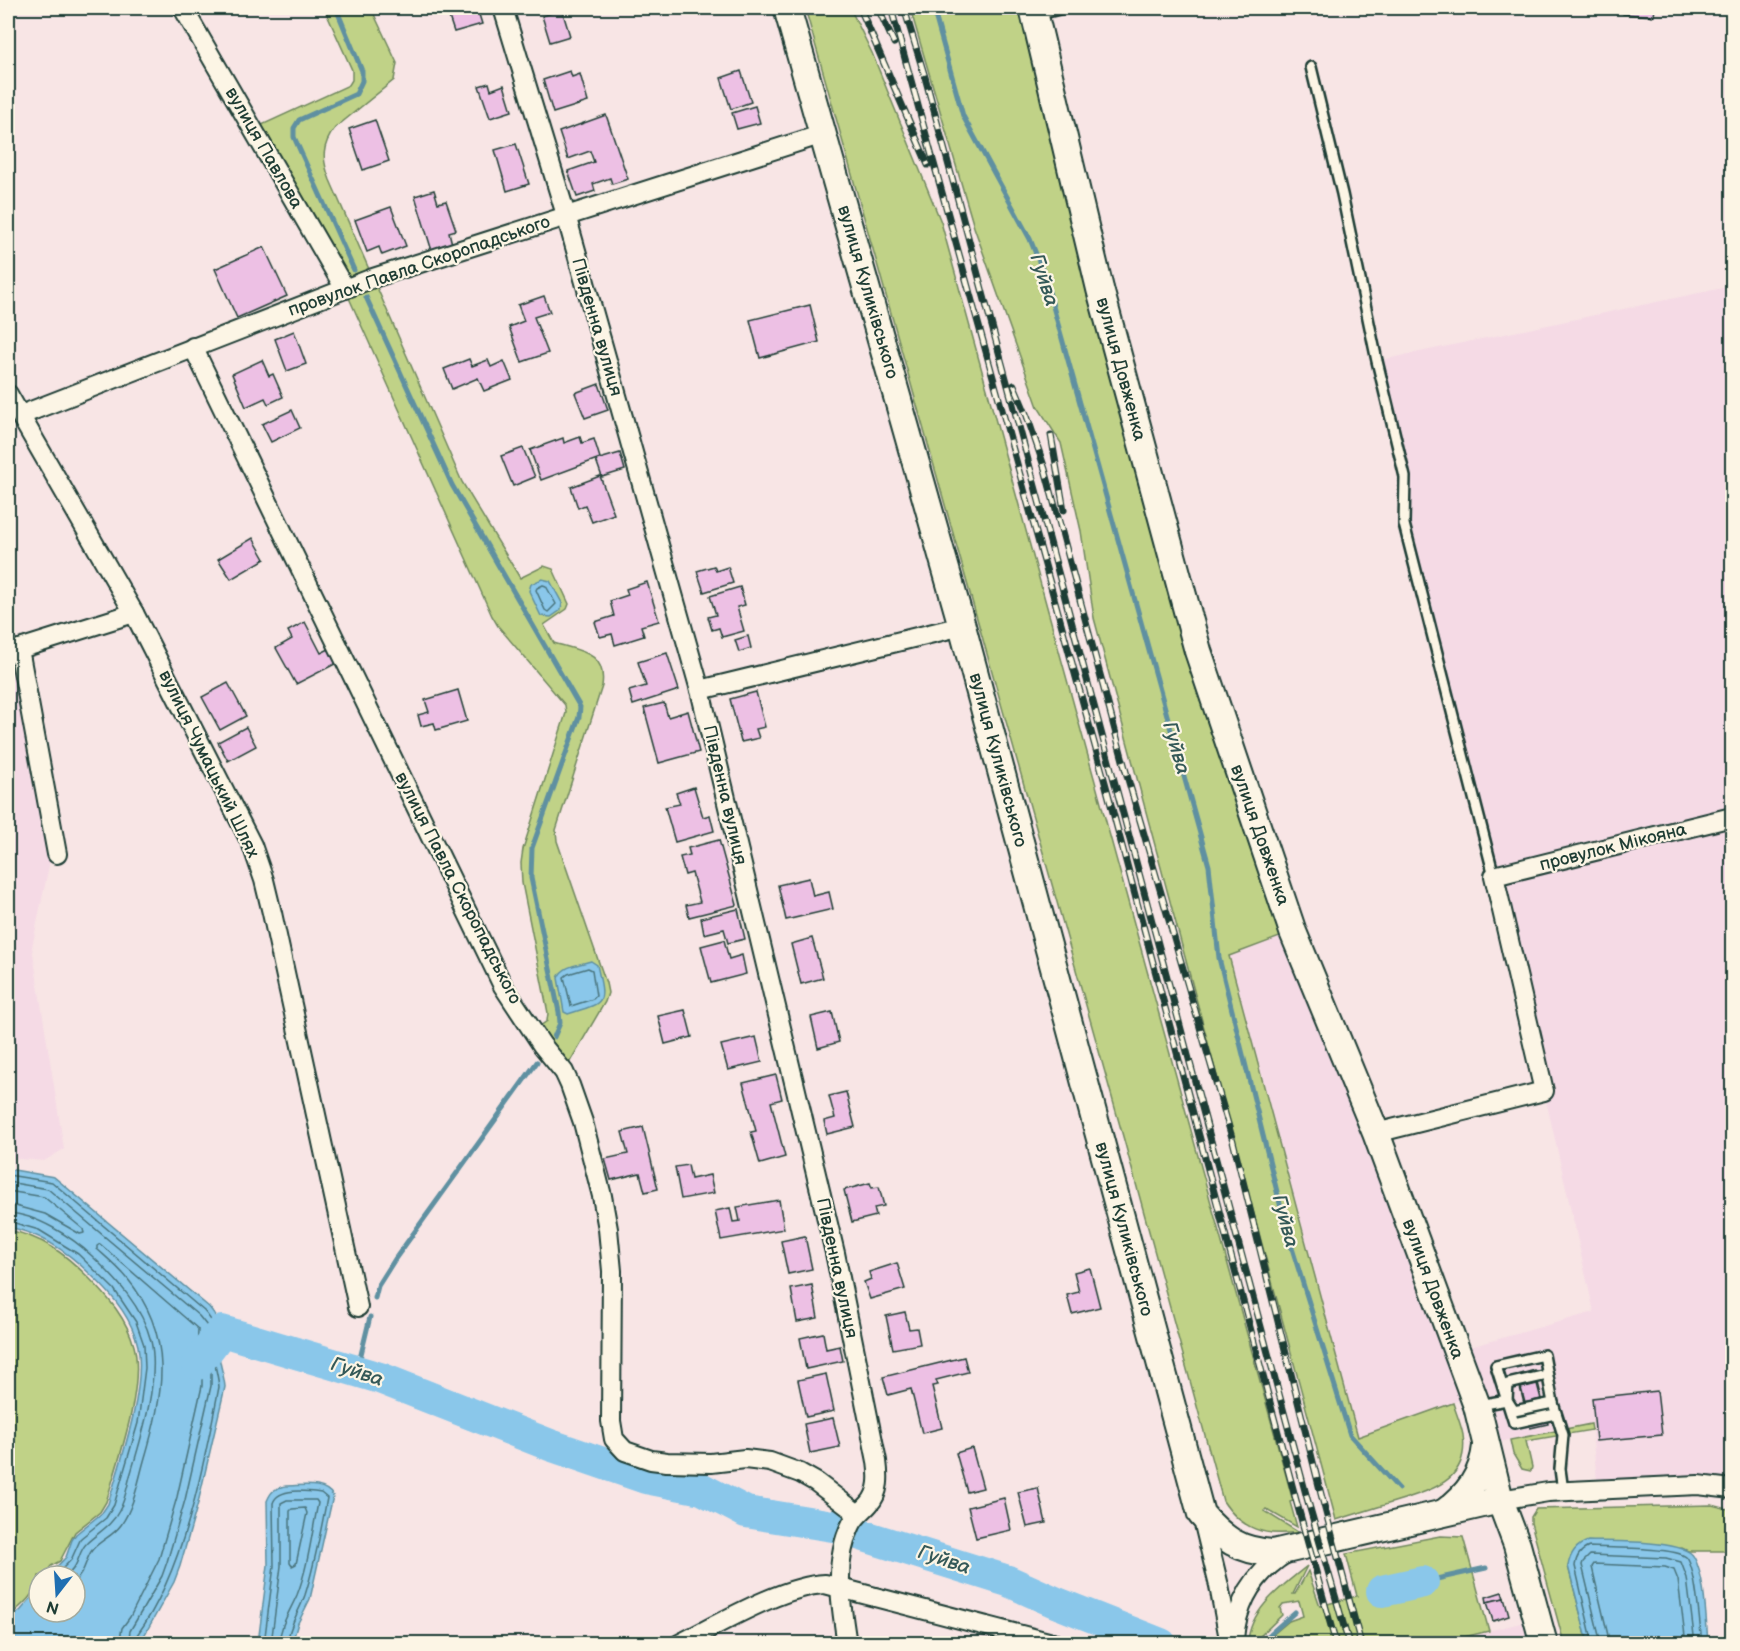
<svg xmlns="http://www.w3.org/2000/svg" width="1740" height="1651" font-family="'Balsamiq Sans',sans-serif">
<rect width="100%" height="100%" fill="#f8e5e5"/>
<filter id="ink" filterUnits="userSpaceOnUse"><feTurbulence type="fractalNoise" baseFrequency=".0167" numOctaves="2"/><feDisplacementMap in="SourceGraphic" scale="12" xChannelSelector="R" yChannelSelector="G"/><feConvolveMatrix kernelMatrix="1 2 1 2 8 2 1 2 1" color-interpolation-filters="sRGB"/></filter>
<g filter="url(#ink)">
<g fill="#f5dae5">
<path d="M1732 286V1489H1598L1591 1424 1561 1428 1487 1445 1473 1395 1358 1438 1228 956 1293 932 1456 1351 1594 1312 1544 1091 1404 524 1405 477 1377 361Z"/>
<path d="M16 658 51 856 32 947 64 1149 44 1161 8 1158V660Z"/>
<path d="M1537 1619 1544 1644H1435Z"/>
</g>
<g fill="#c0d287" stroke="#70885e" stroke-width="1.5">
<path d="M324 8H371L397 63 394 80 335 128C321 146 322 160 330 180L462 482 520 578 544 566 553 569 569 604 567 609 544 625 554 643C580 651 607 652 602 686L556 830 557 841 606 983 608 993 605 1002 564 1072 533 1031 547 1021 548 1013 522 883 521 863 523 849 566 713 565 705 498 626 492 616 345 289 253 129 349 85 352 80V70Z"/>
<path d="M805 8H850L872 53 941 222 1293 1501 1290 1502 1297 1527 1266 1509 1264 1511 1298 1532C1265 1537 1241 1529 1223 1501L1124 1140Z"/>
<path d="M910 8H1033L1100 289 1293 932 1229 956 1358 1437 1453 1403C1456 1413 1461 1424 1463 1435 1469 1478 1437 1488 1404 1499 1381 1506 1359 1513 1336 1520L1094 618 1081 531 1061 443 1038 407 974 227Z"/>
<path d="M8 1230C43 1237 64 1253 89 1278 108 1297 127 1319 134 1346 145 1386 118 1462 106 1502L100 1512 75 1532 60 1561 51 1566 44 1576H39C39 1592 19 1608 8 1617Z"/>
<path d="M1591 1424 1592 1430 1526 1441 1532 1467 1531 1471 1522 1469 1513 1454 1510 1440Z"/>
<path d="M1712 1505 1732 1510V1551H1688L1682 1548 1568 1566 1588 1643H1564L1531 1523V1517L1536 1509Z"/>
<path d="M1440 1536 1463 1537 1489 1631 1435 1644 1263 1643 1289 1621 1303 1616 1299 1601 1283 1604 1280 1608 1282 1615 1253 1643H1248C1249 1610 1282 1586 1307 1566L1293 1594H1295L1308 1571 1320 1606 1357 1596 1346 1554Z"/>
</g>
<g fill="#8ac7ea" stroke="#5f90a1" stroke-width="1.5">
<path d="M542 579 550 581 562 603 561 610 551 617 541 616 529 591 531 584Z"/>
<path d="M591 961 597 965C606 1005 606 1002 568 1014L564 1012 558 978C563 965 579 965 591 961Z"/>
<path d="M8 1169 54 1177 209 1307C228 1330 217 1330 219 1355 220 1366 224 1375 225 1387L198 1503 180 1566 174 1582 140 1643H8V1621L21 1610 39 1589V1612H75V1576H48L66 1557 72 1540 76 1534 102 1513 108 1504C121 1460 146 1390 138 1346 132 1318 111 1293 90 1274 67 1251 40 1233 8 1227Z"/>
<path d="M286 1486C302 1486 324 1481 333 1496L310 1599 298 1623 292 1643H258L268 1565 267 1501C271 1491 275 1488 286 1486Z"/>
<path d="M1588 1541C1608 1542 1685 1539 1694 1557 1705 1577 1706 1620 1708 1643H1588L1568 1566C1570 1554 1576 1545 1588 1541Z"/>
</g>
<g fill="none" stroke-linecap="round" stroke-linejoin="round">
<g stroke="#4a747d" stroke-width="1.5">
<path d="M543 585 546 586 556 604 548 612 545 610 536 590 537 588Z"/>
<path d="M588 968 592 970 596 996 593 999 571 1006 564 977 568 974Z"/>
<path d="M8 1175 52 1182 204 1311C224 1334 210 1334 214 1357 215 1368 218 1376 219 1387 204 1464 184 1571 137 1635L135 1644"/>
<path d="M8 1182 48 1189 199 1316 207 1326 206 1356 211 1373V1386L185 1500 167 1562 162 1576 130 1631 128 1644"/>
<path d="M8 1191 44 1197 83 1229 84 1233 80 1234 45 1214 8 1204"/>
<path d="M8 1213C36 1214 72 1237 92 1256 117 1280 142 1306 151 1341 160 1380 141 1439 130 1476 127 1487 125 1501 119 1511 112 1525 99 1532 87 1543 77 1552 80 1568 65 1576"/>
<path d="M8 1221 39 1230 78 1254 114 1289 136 1322 144 1345 145 1368 138 1423 114 1505 106 1518 81 1538 71 1560 55 1576"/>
<path d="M305 1508 307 1513 296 1564 292 1566 290 1563V1511L292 1509Z"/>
<path d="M75 1581C87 1570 85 1558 93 1549 101 1540 113 1536 121 1525 134 1507 138 1482 144 1461 164 1393 175 1336 127 1278 118 1267 107 1258 97 1249V1246L100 1244 198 1329 197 1357 202 1375V1386L177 1497 159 1559 130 1617 122 1628 119 1644"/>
<path d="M264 1644 274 1566 273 1503C278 1487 307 1491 321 1493L327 1498C321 1530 315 1564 305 1595 299 1612 289 1625 287 1644"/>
<path d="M271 1644 281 1566V1503L287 1500H316L318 1503C312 1533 308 1567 297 1595 290 1611 280 1625 279 1644"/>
<path d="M1593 1644 1575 1566C1576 1557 1581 1550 1589 1547 1607 1548 1675 1547 1686 1557 1696 1566 1700 1628 1702 1644"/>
<path d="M1601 1644 1582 1565 1583 1562 1590 1555 1666 1558 1681 1562 1687 1578 1695 1644"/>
<path d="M1610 1644 1592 1567 1594 1564 1665 1567 1674 1570 1678 1580 1686 1644"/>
</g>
<g stroke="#5f90a1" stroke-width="5">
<path d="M336 8 362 71V81L356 94 299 120 294 128V137L354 270"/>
<path d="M933 8 963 116 1030 239 1044 274 1209 866 1219 958 1287 1232 1350 1435 1399 1489"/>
<path d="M366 297 452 485 580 707 579 717 532 848 531 878 559 1012 560 1023 554 1037"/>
<path d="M375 1298 378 1286 395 1259 537 1062"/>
<path d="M357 1371 370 1317"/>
<path d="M1423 1582 1486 1568"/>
<path d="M1259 1644 1295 1612"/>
</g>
<g stroke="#8ac7ea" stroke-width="32">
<path d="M197 1364 222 1331 380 1378 550 1445 646 1478 702 1489 746 1512 839 1527"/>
<path d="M858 1534 1008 1581 1055 1602 1161 1644"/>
<path d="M1382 1591 1423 1582"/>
</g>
</g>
<g fill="#edc0e4" stroke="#1f3d34" stroke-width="1.5">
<path d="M446 8H477L482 24 454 32Z"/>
<path d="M1623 8H1655L1654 16 1623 14Z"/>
<path d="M562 10 570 36 550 42 542 16Z"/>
<path d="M570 71 572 77 580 74 588 102 553 113 543 80Z"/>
<path d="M741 71 751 102 731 109 721 78Z"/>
<path d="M489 83 491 90 504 85 512 111 490 118 479 86Z"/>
<path d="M755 106 760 123 737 129 732 113Z"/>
<path d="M606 115 628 179 612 184 610 178 593 184 595 191 577 197 568 171 594 162 590 151 568 159 559 132Z"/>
<path d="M375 120 389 161 363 170 349 129Z"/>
<path d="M516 144 529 184 507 191 495 150Z"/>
<path d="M434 190 438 203 446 201 456 230 449 232 452 244 432 251 415 196Z"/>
<path d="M391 207 406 246 382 255 379 247 367 252 355 220Z"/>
<path d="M264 247 287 296 237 318 215 269Z"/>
<path d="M544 296 550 312 534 317 548 353 522 362 509 327 524 321 518 305Z"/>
<path d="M810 305 819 342 760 358 750 320Z"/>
<path d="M294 331 306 364 287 371 275 339Z"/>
<path d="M469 359 472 366 488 360 491 367 504 361 512 380 484 391 478 378 452 389 444 369Z"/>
<path d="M262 360 269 376 273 374 283 397 268 404 265 398 246 407 232 374Z"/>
<path d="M599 384 608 410 585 418 575 393Z"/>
<path d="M292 410 300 428 271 442 262 424Z"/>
<path d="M580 437 582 443 594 439 600 458 541 480 530 450 563 438 564 443Z"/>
<path d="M523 448 535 477 513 486 501 456Z"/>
<path d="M620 453 625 470 602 477 596 460Z"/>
<path d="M600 476 614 514 592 522 585 505 578 508 571 487Z"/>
<path d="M253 538 265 559 231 579 218 559Z"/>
<path d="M714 566 716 571 728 567 733 583 704 592 697 571Z"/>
<path d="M647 582 659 621 641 626 644 636 615 645 612 634 600 637 595 622 614 616 610 601 628 595 626 589Z"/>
<path d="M740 587 745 605 737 607 744 631 722 637 719 628 712 630 708 617 716 615 710 596Z"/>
<path d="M305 622 321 653 329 649 337 663 296 684 276 648 292 639 288 631Z"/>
<path d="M748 636 751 648 739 652 735 640Z"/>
<path d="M667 653 679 690 633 705 629 691 646 686 638 662Z"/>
<path d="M228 683 246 716 220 730 202 697Z"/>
<path d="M458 690 467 721 436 730 434 723 421 726 418 715 429 712 425 700Z"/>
<path d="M756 692 765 727 756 729 759 738 741 742 730 699Z"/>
<path d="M664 703 668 717 688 711 699 752 659 763 644 708Z"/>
<path d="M246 727 256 746 228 761 218 742Z"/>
<path d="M694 787 703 817 710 815 714 831 675 842 665 807 680 804 676 793Z"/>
<path d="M719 840 737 905 689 917 686 905 700 902 692 873 685 875 680 857 690 855 688 848Z"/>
<path d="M809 878 813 896 829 892 833 909 786 920 778 885Z"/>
<path d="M738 909 745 939 728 943 724 929 704 934 701 918Z"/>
<path d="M812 938 823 978 801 984 791 944Z"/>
<path d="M724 940 729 959 742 955 746 974 711 983 701 946Z"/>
<path d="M685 1010 692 1037 665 1044 658 1016Z"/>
<path d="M832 1012 839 1042 818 1048 811 1017Z"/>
<path d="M756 1037 762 1062 728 1070 721 1045Z"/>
<path d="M776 1075 782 1099 771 1102 785 1157 760 1164 751 1132 756 1131 743 1083Z"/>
<path d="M846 1092 855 1127 827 1134 824 1121 835 1118 829 1096Z"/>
<path d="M643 1127 658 1189 645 1192 640 1173 611 1180 605 1159 628 1154 622 1132Z"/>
<path d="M688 1165 691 1179 710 1175 714 1193 681 1199 675 1167Z"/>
<path d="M870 1183 872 1188 879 1187 884 1206 874 1208 876 1216 852 1222 844 1190Z"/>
<path d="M779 1200 784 1229 721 1240 715 1211 730 1208 733 1222 740 1221 737 1207Z"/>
<path d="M805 1236 812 1269 788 1274 781 1241Z"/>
<path d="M897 1263 905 1289 870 1299 864 1282 871 1279 869 1272Z"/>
<path d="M1090 1268 1100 1307 1072 1314 1067 1295 1079 1292 1074 1272Z"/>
<path d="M812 1285 818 1318 797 1322 791 1289Z"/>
<path d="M905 1312 909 1329 917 1328 920 1344 893 1349 886 1316Z"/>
<path d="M823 1333 826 1349 840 1346 843 1361 806 1369 800 1338Z"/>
<path d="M964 1357 968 1372 936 1380 938 1385 932 1386 942 1428 922 1433 911 1389 888 1395 883 1377Z"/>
<path d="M1535 1370 1548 1424 1530 1428 1517 1375Z"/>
<path d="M826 1374 834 1411 806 1417 798 1380Z"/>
<path d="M1537 1384 1541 1399 1525 1403 1521 1388Z"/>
<path d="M1657 1391 1662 1435 1596 1441 1592 1398Z"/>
<path d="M833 1418 840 1447 810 1453 804 1424Z"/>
<path d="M972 1448 983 1488 967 1492 956 1453Z"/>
<path d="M1038 1488 1046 1523 1027 1527 1018 1492Z"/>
<path d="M1004 1498 1011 1530 976 1538 968 1507Z"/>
<path d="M1502 1592 1504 1598 1487 1602 1486 1597Z"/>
<path d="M1504 1598 1509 1616 1493 1621 1487 1602Z"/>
</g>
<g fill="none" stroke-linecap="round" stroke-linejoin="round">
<defs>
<g id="lane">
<path d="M1036 15 1063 8"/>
<path d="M1311 67 1342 194 1377 361 1405 477 1404 524 1494 876"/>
<path d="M1547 1375 1508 1384 1507 1400 1514 1411 1553 1403"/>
<path d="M1479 1405 1507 1400"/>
<path d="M1555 1414 1514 1423 1496 1366 1544 1355 1553 1403 1563 1435 1560 1469 1563 1491"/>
</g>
<g id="street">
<path d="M183 8 345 289"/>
<path d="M503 8 566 215 700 690 835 1253 877 1461C879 1476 880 1492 869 1504 863 1511 855 1516 851 1525 833 1561 841 1606 847 1644"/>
<path d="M193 347 503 986 542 1045 564 1072 570 1085 583 1122 602 1196 608 1229 612 1271 611 1421 614 1439 625 1451 651 1460 667 1462 711 1463 745 1459 770 1462 800 1473 816 1482 858 1514"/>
<path d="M8 394 134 613 252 845 264 880 272 913 358 1307"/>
<path d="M21 415 373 278 823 134"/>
<path d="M19 649 57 854"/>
<path d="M10 652 134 613"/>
<path d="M700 690 962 626"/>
<path d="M1376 1133 1544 1091 1494 876 1732 817"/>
<path d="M1500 1500 1548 1492 1698 1485 1732 1489"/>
<path d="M1202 1516 1219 1586 1230 1644"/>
<path d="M1234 1639C1237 1600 1255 1572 1288 1552"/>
<path d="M679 1644C719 1624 782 1586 825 1584L1056 1644"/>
</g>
<g id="secondary">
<path d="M787 8 962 626 1201 1514C1223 1539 1239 1551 1273 1553L1500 1500"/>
<path d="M1033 8 1100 289 1198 651 1293 932 1376 1133 1477 1406 1500 1500 1517 1545 1544 1644"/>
<path d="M1445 1512C1468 1495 1483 1475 1486 1446"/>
</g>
</defs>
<use href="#lane" stroke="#1f3d34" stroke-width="14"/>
<use href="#street" stroke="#1f3d34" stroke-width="22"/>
<use href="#secondary" stroke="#1f3d34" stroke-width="30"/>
<use href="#lane" stroke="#fcf5e5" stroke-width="9"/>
<use href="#street" stroke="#fcf5e5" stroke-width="18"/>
<use href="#secondary" stroke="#fcf5e5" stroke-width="26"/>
<defs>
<g id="rail">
<path d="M860 8 928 165"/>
<path d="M878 8 894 43"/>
<path d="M891 8 1106 786 1296 1500 1336 1644"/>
<path d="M904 8 925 77 1307 1498 1349 1644"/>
<path d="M1014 385 1027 416 1045 469 1128 779 1233 1141 1321 1494 1361 1644"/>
<path d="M1051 435 1064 510"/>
</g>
</defs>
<use href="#rail" stroke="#1f3d34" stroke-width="7"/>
<use href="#rail" stroke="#fcf5e5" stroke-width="4.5" stroke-dasharray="14" stroke-linecap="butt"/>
</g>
</g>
<g text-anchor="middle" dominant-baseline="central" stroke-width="4.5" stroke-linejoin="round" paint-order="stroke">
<g font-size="18" fill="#1f3d34" stroke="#fcf5e5">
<text transform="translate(264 148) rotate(60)">вулиця Павлова</text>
<text transform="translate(419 266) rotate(-19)">провулок Павла Скоропадського</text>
<text transform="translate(868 292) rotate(74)">вулиця Куликівського</text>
<text transform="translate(597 327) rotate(74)">Південна вулиця</text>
<text transform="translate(1121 369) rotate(75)">вулиця Довженка</text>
<text transform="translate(998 760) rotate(75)">вулиця Куликівського</text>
<text transform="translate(209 764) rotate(64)">вулиця Чумацький Шлях</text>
<text transform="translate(725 795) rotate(77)">Південна вулиця</text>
<text transform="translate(1260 835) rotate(71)">вулиця Довженка</text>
<text transform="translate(1613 847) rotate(-14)">провулок Мікояна</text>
<text transform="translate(458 888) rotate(63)">вулиця Павла Скоропадського</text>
<text transform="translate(1124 1229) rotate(75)">вулиця Куликівського</text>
<text transform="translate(837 1268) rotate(78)">Південна вулиця</text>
<text transform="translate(1433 1289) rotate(70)">вулиця Довженка</text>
</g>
<g font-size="20" font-style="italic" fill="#345958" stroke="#fcf5e5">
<text transform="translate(1044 280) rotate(72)">Гуйва</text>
<text transform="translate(1176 748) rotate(74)">Гуйва</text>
<text transform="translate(1285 1221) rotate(75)">Гуйва</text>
<text transform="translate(357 1372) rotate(18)">Гуйва</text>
<text transform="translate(944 1560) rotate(18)">Гуйва</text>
</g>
</g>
<rect width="1740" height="1651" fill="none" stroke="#fcf5e5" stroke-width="30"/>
<rect x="15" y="15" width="1710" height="1621" fill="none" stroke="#1f3d34" stroke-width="2" filter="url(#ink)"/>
<g transform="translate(57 1594) rotate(197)"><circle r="28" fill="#fcf5e5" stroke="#a4ab9e" stroke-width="1.5"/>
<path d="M0-4.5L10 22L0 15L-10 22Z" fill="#1f6fb2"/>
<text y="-9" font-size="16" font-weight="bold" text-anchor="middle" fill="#1f3d34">N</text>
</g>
</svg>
